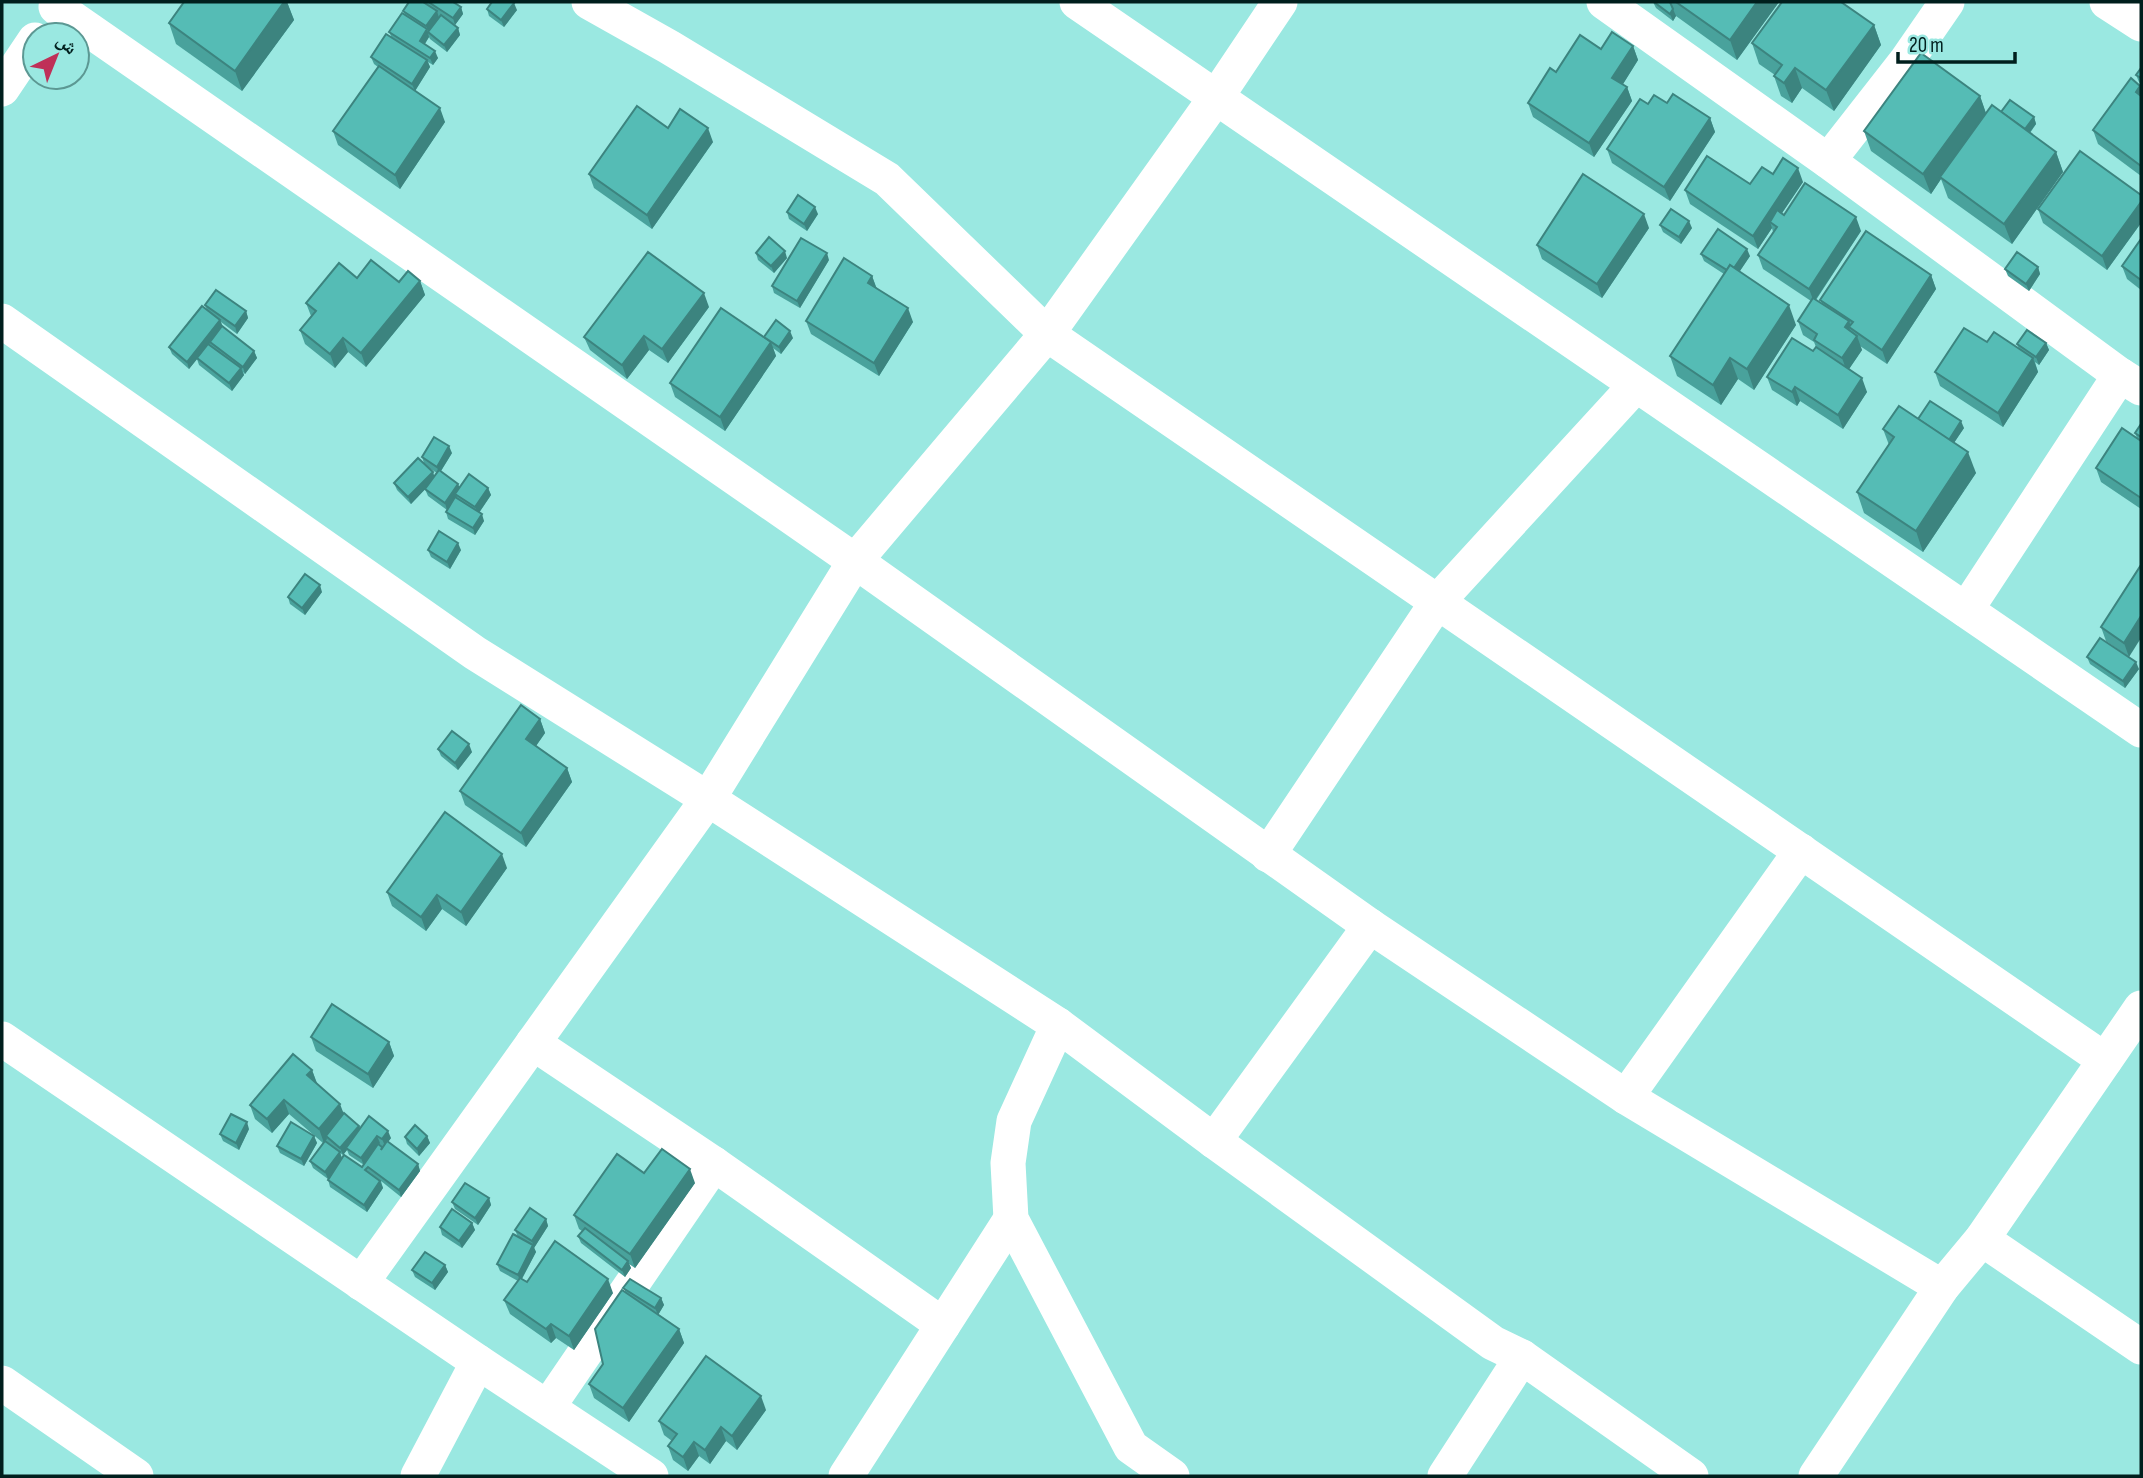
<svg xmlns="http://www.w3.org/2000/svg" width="2143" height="1478" font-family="'Sofia Sans Condensed','Noto Naskh Arabic',sans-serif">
<rect width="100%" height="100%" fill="#9ae8e1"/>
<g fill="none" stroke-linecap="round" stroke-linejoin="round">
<g stroke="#fff" stroke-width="35">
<path d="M589 2 669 47 887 179 1047 334 2105 1060"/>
<path d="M1077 2 2141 730"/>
<path d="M1604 2 1828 161 2120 375 2141 388"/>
<path d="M2107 2 2141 24"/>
<path d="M56 7 855 561 1370 926 1626 1097 1942 1287"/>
<path d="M2 89 35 40"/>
<path d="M1828 161 1907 60 1947 2"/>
<path d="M2 321 475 653 708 799 1058 1025 1214 1141 1493 1343 1522 1357 1691 1476"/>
<path d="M1966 610 2120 375"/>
<path d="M1268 855 1438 601 1636 385"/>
<path d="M1058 1025 1014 1121 1008 1163 1011 1219 1131 1447 1172 1476"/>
<path d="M2 1039 478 1362 651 1476"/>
<path d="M533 1043 714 1164 943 1325"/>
<path d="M1626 1097 1801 851"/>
<path d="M1214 1141 1370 926"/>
<path d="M1982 1239 2141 1347"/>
<path d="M361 1283 708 799 855 561 1047 334 1217 96 1280 2"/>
<path d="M2 1383 136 1476"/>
<path d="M548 1407 714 1164"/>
<path d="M418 1476 478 1362"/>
<path d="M846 1476 1011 1219"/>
<path d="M1445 1476 1522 1357"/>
<path d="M1816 1476 1942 1287 1982 1239 2141 1008"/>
</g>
</g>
<g fill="#49a29c" fill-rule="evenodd">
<path d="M184 2H287L294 20 242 91 176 44 169 23Z"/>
<path d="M409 2H453L461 7 463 14 455 25 446 19 458 28 460 35 447 52 430 39 429 37 425 44 438 58 433 65 428 62 430 67 415 91 445 122 400 189 338 145 333 131 378 67 374 64 371 57 391 36 389 32 405 15 403 11Z"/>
<path d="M1653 2H1779L1737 60 1676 16 1673 21 1656 8Z"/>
<path d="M487 9 517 10 504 27 489 16Z"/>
<path d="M1874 25 1881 45 1834 111 1802 88 1792 103 1781 96 1774 76 1775 75 1759 64 1752 43Z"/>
<path d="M1633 46 1638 60 1623 84 1627 87 1632 101 1594 157 1533 117 1528 103 1556 72 1601 49Z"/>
<path d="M2141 68V84L2139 82 2136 75Z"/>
<path d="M2141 88V176L2098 144 2093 130Z"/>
<path d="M1980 96 1986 114 2001 112 2034 117 2036 124 2030 133 2056 152 2063 172 2012 244 1948 198 1941 179 1931 194 1871 151 1864 131Z"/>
<path d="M1667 103 1710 118 1715 132 1670 201 1612 163 1607 149 1648 104Z"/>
<path d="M668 128 713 142 652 229 594 188 589 174Z"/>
<path d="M1773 174 1803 182 1782 213 1784 215 1861 231 1816 300 1822 303 1820 300 1931 275 1936 289 1887 364 1860 346 1862 350 1849 369 1867 392 1843 429 1800 401 1797 406 1772 390 1767 377 1813 351 1816 347 1814 342 1803 335 1798 321 1811 301 1763 269 1758 255 1773 232 1772 228 1758 249 1690 204 1685 190 1750 184Z"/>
<path d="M2141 195V223L2107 270 2043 223 2038 209Z"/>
<path d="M787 212 818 214 807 231 789 219Z"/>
<path d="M1660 225 1692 228 1681 244 1663 232Z"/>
<path d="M1649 228 1602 298 1542 259 1537 245Z"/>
<path d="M2141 239V290L2127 279 2122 266Z"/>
<path d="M756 253 787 258 774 273 758 260Z"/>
<path d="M1701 254 1750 256 1739 272 1796 325 1754 390 1738 379 1721 405 1677 376 1670 356 1724 274 1704 261Z"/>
<path d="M829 260 800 308 774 293 772 286Z"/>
<path d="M2038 267 2040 274 2029 291 2008 276 2005 269Z"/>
<path d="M872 276 877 289 913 322 879 376 811 334 806 321Z"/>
<path d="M357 278 399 282 420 281 425 295 366 367 348 352 335 368 305 344 300 330 311 316 306 303Z"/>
<path d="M205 305 246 311 248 318 237 334 221 322 222 327 254 351 257 358 245 374 243 372 244 375 232 391 199 365 197 359 189 369 172 354 169 347 207 310Z"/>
<path d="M709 307 668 363 649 350 627 379 590 350 584 337Z"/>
<path d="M764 337 793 338 781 354 773 348 776 356 725 431 675 397 670 383Z"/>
<path d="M1987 342 2019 349 2017 344 2046 343 2049 350 2039 365 2035 362 2038 372 2003 427 1940 386 1935 372Z"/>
<path d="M1918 419 1964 428 1954 443 1976 473 1923 552 1864 513 1857 492 1889 445 1883 429Z"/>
<path d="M2141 424V509L2101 482 2096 468 2137 438 2135 433Z"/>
<path d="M452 453 441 471 458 484 459 488H488L491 495 479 513 484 521 475 535 448 519 446 512 447 510 428 496 425 489 411 504 397 490 394 483 424 463 422 457ZM426 466 437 473 434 477 433 472Z"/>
<path d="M428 550H461L450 569 431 557Z"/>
<path d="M2141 565 2129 657 2106 641 2101 627Z"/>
<path d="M322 592 305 615 290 604 288 597Z"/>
<path d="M2087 657 2139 669 2125 688 2090 664Z"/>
<path d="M540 719 545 733 536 746 567 768 572 782 526 847 465 805 460 791Z"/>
<path d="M438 749 472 752 458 770 441 756Z"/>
<path d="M507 868 466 926 442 909 426 931 392 906 387 892Z"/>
<path d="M311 1037 389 1042 394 1056 373 1088 316 1051Z"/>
<path d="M312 1070 317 1083 344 1114 359 1126 360 1128 391 1138 388 1142 418 1164 420 1171 401 1197 381 1181 383 1188 367 1212 330 1187 328 1179 313 1168 310 1161 323 1143 289 1114 272 1133 255 1119 250 1105ZM347 1150 349 1155 364 1165 362 1167 342 1158 340 1153 343 1155Z"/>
<path d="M249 1129 239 1150 223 1141 220 1134Z"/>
<path d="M314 1136 317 1143 304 1166 280 1153 277 1146Z"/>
<path d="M427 1136 430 1143 419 1156 407 1144 405 1137Z"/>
<path d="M644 1173 695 1183 635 1268 629 1264 631 1268 625 1277 581 1243 578 1236 582 1231 579 1229 574 1215Z"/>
<path d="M489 1198 491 1205 478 1225 455 1209 452 1202Z"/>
<path d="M546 1219 548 1226 534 1248 536 1252 522 1279 527 1282 613 1293 574 1350 556 1338 551 1343 510 1314 504 1300 518 1281 500 1271 497 1264 518 1237 515 1230Z"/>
<path d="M472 1223 475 1230 462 1248 442 1235 440 1227Z"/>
<path d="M445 1265 448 1272 435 1290 415 1277 412 1270Z"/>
<path d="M623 1288 661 1298 664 1305 658 1315 679 1329 684 1343 629 1422 594 1398 589 1384 603 1364 625 1291Z"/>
<path d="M766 1410 737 1450 726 1441 710 1464 699 1456 688 1471 673 1460 668 1446 672 1441 664 1435 659 1421Z"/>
</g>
<g fill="#3c847f">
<path d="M284 2H287L294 20 242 91 235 71Z"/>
<path d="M1757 2H1779L1737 60 1730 40Z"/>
<path d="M514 3 517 10 504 27 501 20Z"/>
<path d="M461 7 463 14 455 25 453 18Z"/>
<path d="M1673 9 1676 16 1673 21 1670 14Z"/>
<path d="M437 11 439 18 429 33 426 26Z"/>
<path d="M1874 25 1881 45 1834 111 1826 90Z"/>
<path d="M458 28 460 35 447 52 444 45Z"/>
<path d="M427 29 429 37 422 48 420 41Z"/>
<path d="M1633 46 1638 60 1618 92 1612 78Z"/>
<path d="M435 51 438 58 433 65 430 58Z"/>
<path d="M427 60 430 67 415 91 412 84Z"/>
<path d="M1795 68 1802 88 1792 103 1784 83Z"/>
<path d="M2140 86 2141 88V105L2136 92Z"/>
<path d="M1627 87 1632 101 1594 157 1589 143Z"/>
<path d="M1980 96 1987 116 1940 177 1941 179 1931 194 1923 174Z"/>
<path d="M440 108 445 122 400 189 395 175Z"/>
<path d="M2034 117 2036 124 2027 136 2024 129Z"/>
<path d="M1710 118 1715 132 1670 201 1664 187Z"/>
<path d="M708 128 713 142 652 229 647 215Z"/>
<path d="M2056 152 2063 172 2012 244 2004 224Z"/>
<path d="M1798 168 1803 182 1774 225 1770 222 1772 228 1758 249 1753 236Z"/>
<path d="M2141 202V223L2107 270 2102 256Z"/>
<path d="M815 207 818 214 807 231 804 224Z"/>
<path d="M1644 214 1649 228 1602 298 1597 284Z"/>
<path d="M1856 217 1861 231 1814 302 1809 289Z"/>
<path d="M1689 221 1692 228 1681 244 1679 237Z"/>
<path d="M1747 249 1750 256 1734 280 1731 273Z"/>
<path d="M785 251 787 258 774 273 771 266Z"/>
<path d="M827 253 829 260 800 308 797 301Z"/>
<path d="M2038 267 2040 274 2029 291 2026 284Z"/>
<path d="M1931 275 1936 289 1887 364 1882 350Z"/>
<path d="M872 276 877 290 868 283Z"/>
<path d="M420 281 425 295 366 367 361 353Z"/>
<path d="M704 293 709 307 668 363 662 349Z"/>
<path d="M1789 305 1796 325 1754 390 1747 369Z"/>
<path d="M908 308 913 322 879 376 874 363Z"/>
<path d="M246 311 248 318 237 334 235 326Z"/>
<path d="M220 320 223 327 189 369 187 362Z"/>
<path d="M1849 321 1852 329 1849 327 1852 337 1845 327Z"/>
<path d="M790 331 793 338 781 354 779 347Z"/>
<path d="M644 336 649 350 627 379 622 365Z"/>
<path d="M1857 336 1862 350 1847 372 1842 358Z"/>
<path d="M343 338 348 352 335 368 330 354Z"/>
<path d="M771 342 776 356 725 431 720 417Z"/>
<path d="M2046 343 2049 350 2039 365 2036 357Z"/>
<path d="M254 351 257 358 245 374 243 367Z"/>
<path d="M1730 358 1738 379 1721 405 1713 385Z"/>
<path d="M2033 358 2038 372 2003 427 1998 413Z"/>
<path d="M241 368 244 375 232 391 229 383Z"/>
<path d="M1862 378 1867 392 1843 429 1838 415Z"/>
<path d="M1795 387 1800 401 1797 406 1792 392Z"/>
<path d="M1961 421 1964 428 1951 447 1949 440Z"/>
<path d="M449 446 452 453 439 474 437 467Z"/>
<path d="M1968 452 1976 473 1923 552 1916 531Z"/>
<path d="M433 472 435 479 411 504 408 497Z"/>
<path d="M458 484 461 491 455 494 457 497 447 510 445 503Z"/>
<path d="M488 488 491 495 478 514 475 507Z"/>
<path d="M482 514 484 521 475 535 473 528Z"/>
<path d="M458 543 461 550 450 569 447 562Z"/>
<path d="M320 585 322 592 305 615 302 608Z"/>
<path d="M2141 616V638L2129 657 2124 643Z"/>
<path d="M2136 662 2139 669 2125 688 2123 681Z"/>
<path d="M540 719 545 733 531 753 526 739Z"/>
<path d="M469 744 472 752 458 770 455 763Z"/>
<path d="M567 768 572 782 526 847 521 833Z"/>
<path d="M502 854 507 868 466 926 461 912Z"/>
<path d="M437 895 442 909 426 931 421 917Z"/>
<path d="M389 1042 394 1056 373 1088 368 1074Z"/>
<path d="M312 1070 317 1084 307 1075Z"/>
<path d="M284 1100 289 1114 272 1133 267 1119Z"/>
<path d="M340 1104 345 1117 326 1136 327 1139 324 1143 319 1129Z"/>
<path d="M247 1122 249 1129 239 1150 236 1143Z"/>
<path d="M359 1126 362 1133 346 1148 347 1150 343 1155 340 1148Z"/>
<path d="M388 1131 391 1138 385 1146 382 1139Z"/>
<path d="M314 1136 317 1143 304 1166 301 1159Z"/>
<path d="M377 1136 380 1143 364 1166 361 1158Z"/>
<path d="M427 1136 430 1143 419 1156 417 1149Z"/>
<path d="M340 1152 342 1159 328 1179 325 1172Z"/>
<path d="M418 1164 420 1171 401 1197 399 1190Z"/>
<path d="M690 1169 695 1183 635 1268 630 1254Z"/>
<path d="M380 1181 383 1188 367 1212 364 1205Z"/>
<path d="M489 1198 491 1205 478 1225 475 1218Z"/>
<path d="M546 1219 548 1226 534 1248 532 1241Z"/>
<path d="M472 1223 475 1230 462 1248 459 1241Z"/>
<path d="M533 1245 536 1252 520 1282 518 1275Z"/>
<path d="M628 1261 631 1268 625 1277 622 1270Z"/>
<path d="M445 1265 448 1272 435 1290 432 1283Z"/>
<path d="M608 1279 613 1293 574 1350 569 1336Z"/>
<path d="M661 1298 664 1305 658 1315 655 1308Z"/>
<path d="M551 1324 556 1338 551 1343 546 1329Z"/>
<path d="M679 1329 684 1343 629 1422 623 1408Z"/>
<path d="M761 1396 766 1410 737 1450 732 1436Z"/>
<path d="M721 1427 726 1441 710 1464 705 1450Z"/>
<path d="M694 1442 699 1456 688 1471 683 1457Z"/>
</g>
<g fill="#55bcb5" stroke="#3c847f" stroke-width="2">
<path d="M184 2H284L235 71 169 23Z"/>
<path d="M409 2H423L437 11 426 26 403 11Z"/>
<path d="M430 2H453L461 7 453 18 430 3Z"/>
<path d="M492 2H513L514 3 501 20 487 9Z"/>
<path d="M1654 2H1670L1673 9 1670 14Z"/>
<path d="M1676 2H1757L1730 40Z"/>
<path d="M1782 2H1841L1874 25 1826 90 1795 68 1784 83 1774 76 1782 65 1752 43Z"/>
<path d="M402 13 427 29 420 41 435 51 430 58 389 32Z"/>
<path d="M441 15 458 28 444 45 428 32Z"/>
<path d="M1612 32 1633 46 1612 78 1627 87 1589 143 1528 103 1550 68 1556 72 1580 35 1601 49Z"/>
<path d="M386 34 427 60 412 84 371 57Z"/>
<path d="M1921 53 1980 96 1923 174 1864 131Z"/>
<path d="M379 66 440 108 395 175 333 131Z"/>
<path d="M2141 68V78L2136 75Z"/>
<path d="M2131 78 2140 86 2136 92 2141 96V166L2093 130Z"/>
<path d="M1673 94 1710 118 1664 187 1607 149 1640 99 1648 104 1654 95 1667 103Z"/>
<path d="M2010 100 2034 117 2025 129 2001 112Z"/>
<path d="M1992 105 2056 152 2004 224 1940 177Z"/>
<path d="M637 106 668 128 680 109 708 128 647 215 589 174Z"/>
<path d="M2080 151 2141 195V202L2102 256 2038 209Z"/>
<path d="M1707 156 1750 184 1762 167 1773 174 1783 158 1798 168 1753 236 1685 190Z"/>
<path d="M1583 174 1644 214 1597 284 1537 245Z"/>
<path d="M1805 183 1856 217 1809 289 1758 255 1777 227 1770 222 1777 210 1784 215Z"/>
<path d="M798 195 815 207 804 224 787 212Z"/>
<path d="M1671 209 1689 221 1679 237 1660 225Z"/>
<path d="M1718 229 1747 249 1734 268 1730 265 1727 270 1701 254Z"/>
<path d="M1866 231 1931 275 1882 350 1849 327 1853 322 1820 300Z"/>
<path d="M769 237 785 251 771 266 756 253Z"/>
<path d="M801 238 827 253 797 301 772 286Z"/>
<path d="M2141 239V280L2122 266Z"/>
<path d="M648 252 704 293 662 349 644 336 622 365 584 337Z"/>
<path d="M2017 252 2038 267 2026 284 2005 269Z"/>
<path d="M844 258 872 276 868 283 908 308 874 363 806 321Z"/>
<path d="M371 260 399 282 408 271 420 281 361 353 343 338 330 354 300 330 316 311 306 303 339 263 357 278Z"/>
<path d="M1730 265 1789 305 1747 369 1730 358 1713 385 1670 356Z"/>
<path d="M216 290 246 311 235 326 205 305Z"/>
<path d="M1813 298 1849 321 1845 327 1857 336 1842 358 1814 340 1817 334 1798 321Z"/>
<path d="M202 306 220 320 187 362 169 347Z"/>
<path d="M721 308 771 342 720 417 670 383Z"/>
<path d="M776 320 790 331 779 347 764 337Z"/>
<path d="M222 326 254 351 243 367 210 342Z"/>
<path d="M1964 328 1987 342 1994 332 2033 358 1998 413 1935 372Z"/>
<path d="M2027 330 2046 343 2036 357 2017 344Z"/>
<path d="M1792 338 1813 351 1816 347 1862 378 1838 415 1795 387 1792 392 1767 377Z"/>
<path d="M208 344 241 368 229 383 197 358Z"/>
<path d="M1930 401 1961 421 1949 440 1918 419Z"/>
<path d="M1899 406 1968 452 1916 531 1857 492 1894 437 1883 429Z"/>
<path d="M2141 424V437L2135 433Z"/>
<path d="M2122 428 2141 441V498L2096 468Z"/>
<path d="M434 437 449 446 437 467 422 457Z"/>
<path d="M418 458 433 472 408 497 394 483Z"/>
<path d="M439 470 458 484 445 503 425 489Z"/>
<path d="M469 474 488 488 475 507 455 494Z"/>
<path d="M455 497 482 514 473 528 446 512Z"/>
<path d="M439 531 458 543 447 562 428 550Z"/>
<path d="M2141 565V616L2124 643 2101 627Z"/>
<path d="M305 574 320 585 302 608 288 597Z"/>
<path d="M2100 638 2136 662 2123 681 2087 657Z"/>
<path d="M521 705 540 719 526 739 567 768 521 833 460 791Z"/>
<path d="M452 731 469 744 455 763 438 749Z"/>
<path d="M445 812 502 854 461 912 437 895 421 917 387 892Z"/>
<path d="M332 1004 389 1042 368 1074 311 1037Z"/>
<path d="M293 1054 312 1070 307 1075 340 1104 319 1129 284 1100 267 1119 250 1105Z"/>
<path d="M344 1113 359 1126 340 1148 326 1136Z"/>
<path d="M231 1114 247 1122 236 1143 220 1134Z"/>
<path d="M369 1116 388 1131 382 1139 377 1136 361 1158 346 1148Z"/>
<path d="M291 1122 314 1136 301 1159 277 1146Z"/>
<path d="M415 1125 427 1136 417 1149 405 1137Z"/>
<path d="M325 1141 340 1152 325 1172 310 1161Z"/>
<path d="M387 1141 418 1164 399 1190 368 1167 365 1170 380 1181 364 1205 328 1180 344 1155 362 1167 378 1144 382 1147 381 1150Z"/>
<path d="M662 1149 690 1169 630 1254 574 1215 617 1154 644 1173Z"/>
<path d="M465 1183 489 1198 475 1218 452 1202Z"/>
<path d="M530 1208 546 1219 532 1241 515 1230Z"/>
<path d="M452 1209 472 1223 459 1241 440 1227Z"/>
<path d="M585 1228 628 1261 622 1270 578 1236Z"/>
<path d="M513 1234 533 1245 518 1275 497 1264Z"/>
<path d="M555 1241 608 1279 569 1336 551 1324 546 1329 504 1300 520 1278 527 1282Z"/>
<path d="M425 1252 445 1265 432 1283 412 1270Z"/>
<path d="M630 1279 661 1298 655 1308 623 1288Z"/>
<path d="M622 1290 679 1329 623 1408 589 1384 603 1364 595 1329Z"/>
<path d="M706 1356 761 1396 732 1436 721 1427 705 1450 694 1442 683 1457 668 1446 677 1434 659 1421Z"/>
</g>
<rect width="2143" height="1478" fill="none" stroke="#001f1d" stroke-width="7"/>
<g transform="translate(56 56) rotate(43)"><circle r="33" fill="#9ae8e1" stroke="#5c9893" stroke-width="2"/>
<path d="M0-5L12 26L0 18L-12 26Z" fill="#bf3058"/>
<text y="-10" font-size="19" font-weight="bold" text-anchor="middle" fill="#001f1d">ش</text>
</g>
<path d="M1898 52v10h117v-10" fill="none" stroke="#001f1d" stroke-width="3.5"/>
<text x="1909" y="52" font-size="21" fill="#001f1d" stroke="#9ae8e1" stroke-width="5" paint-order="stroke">20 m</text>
</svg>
